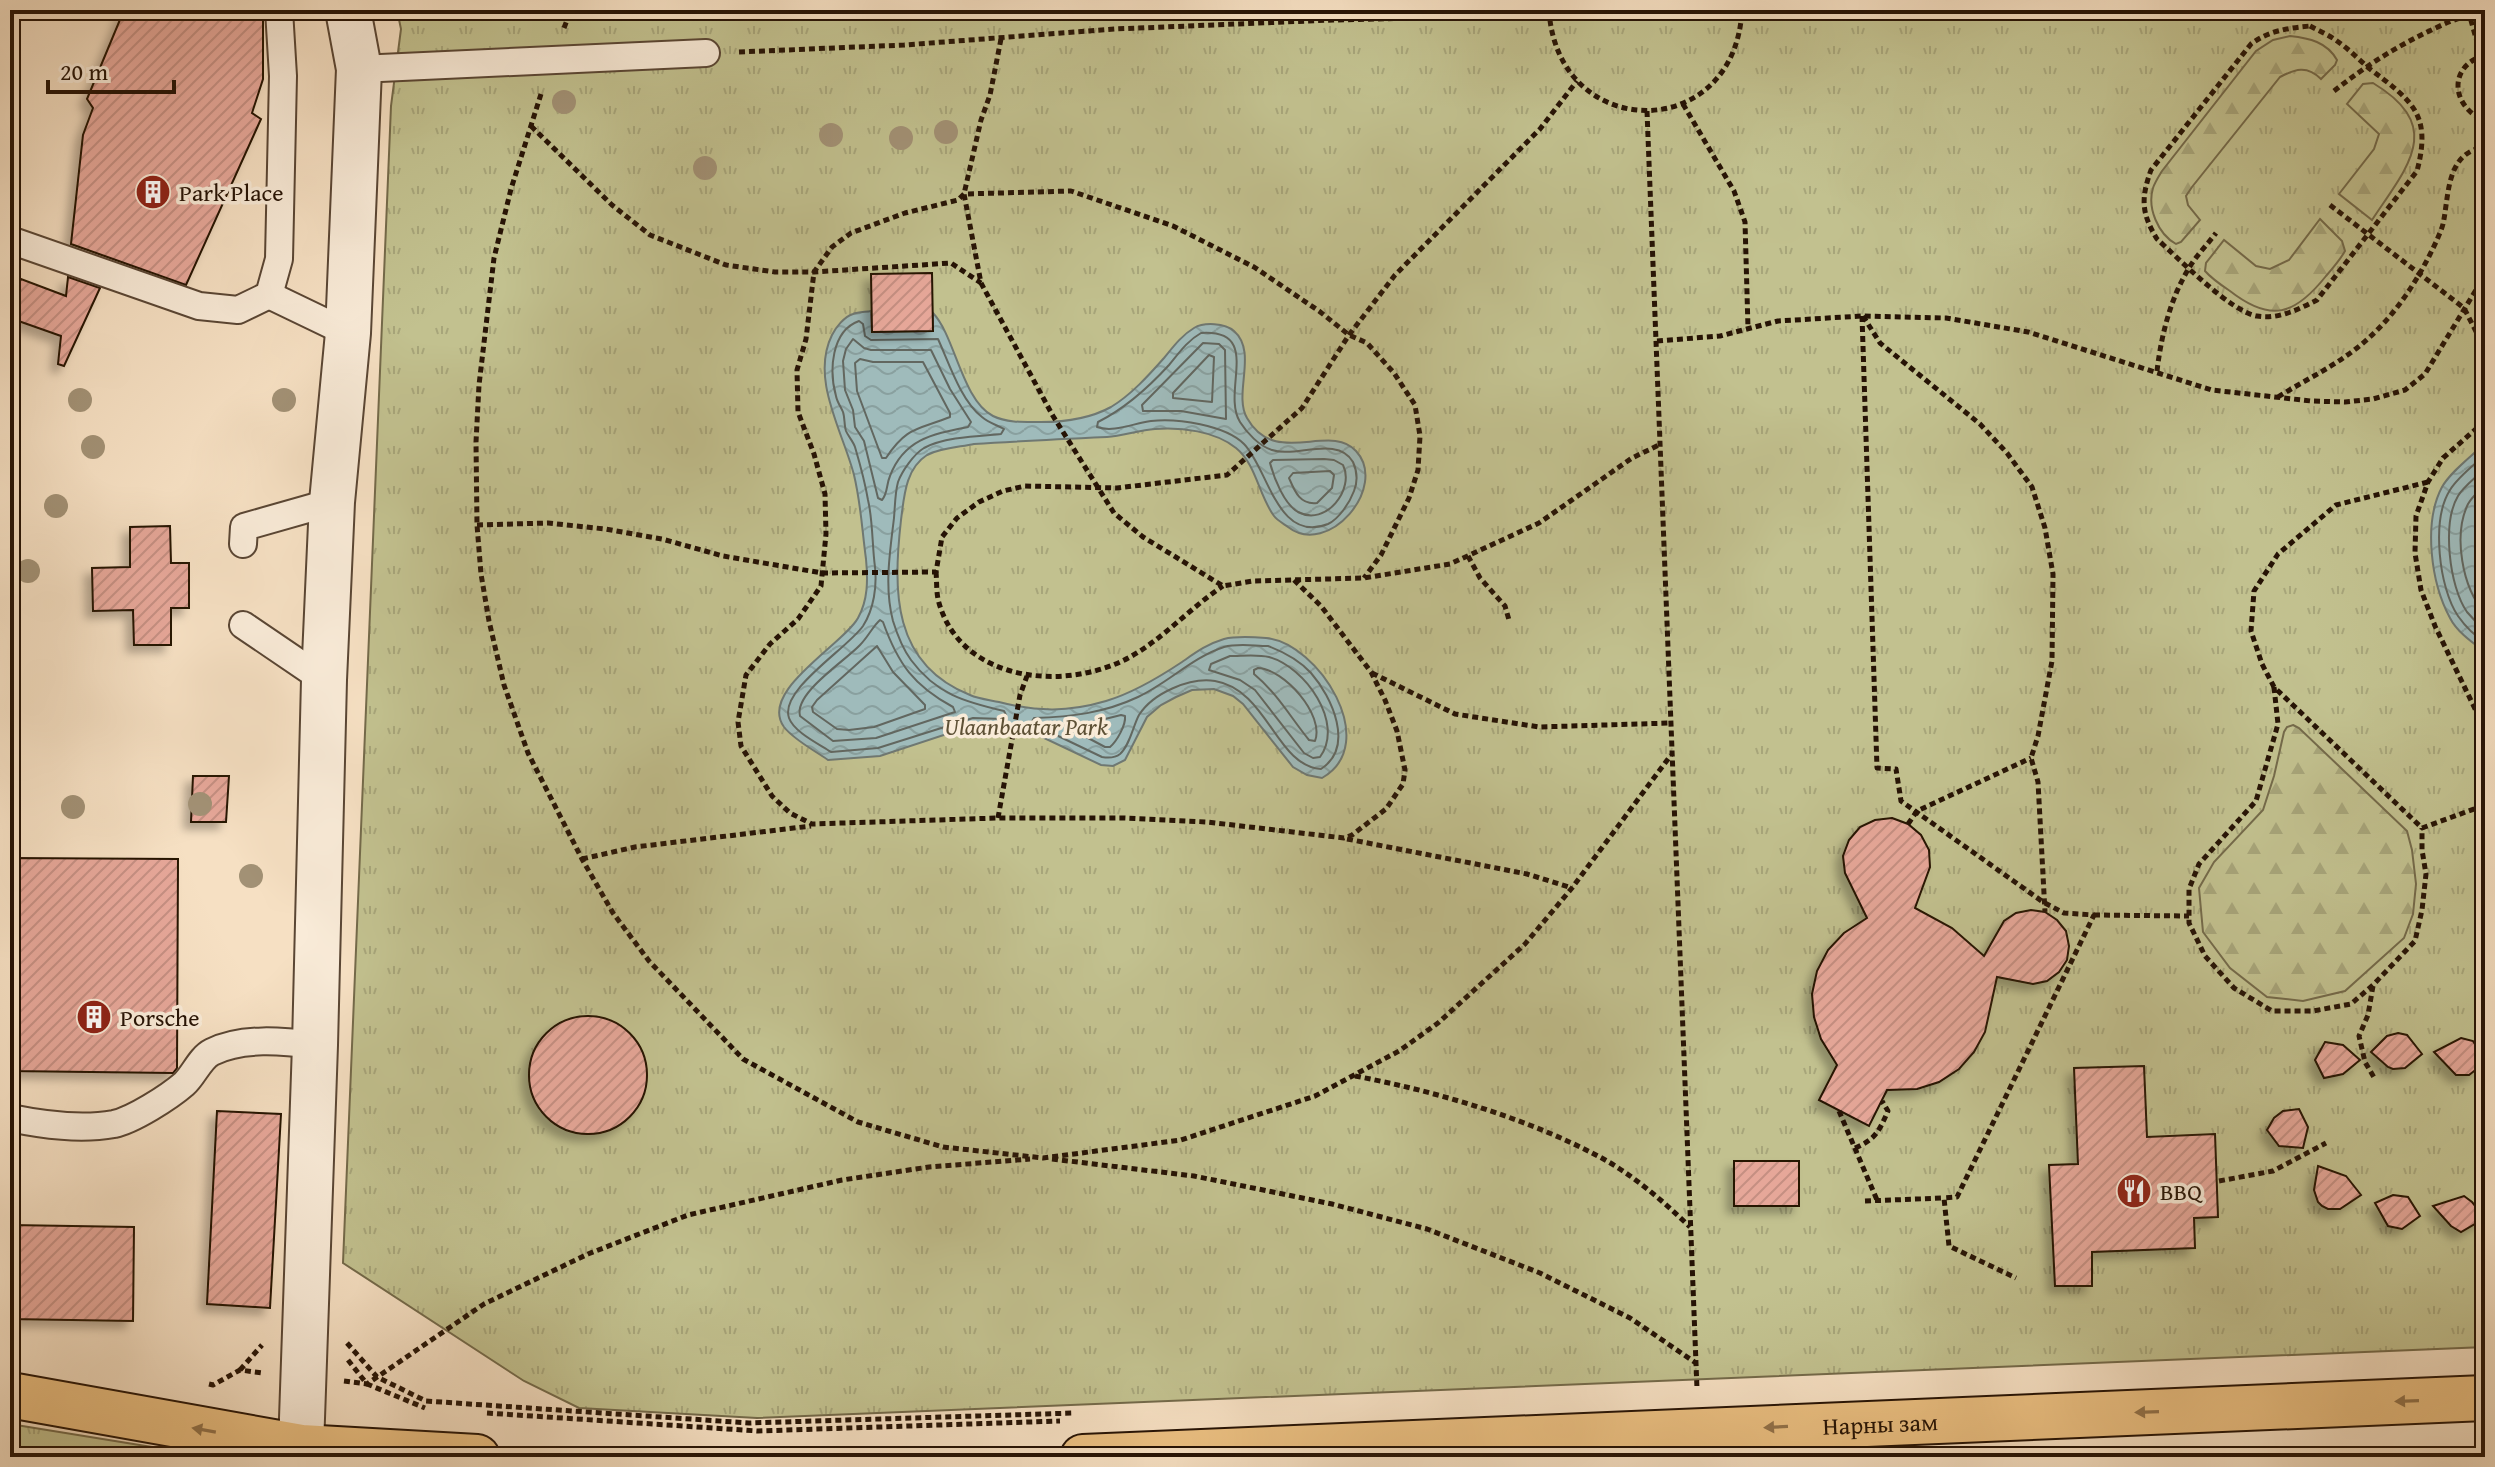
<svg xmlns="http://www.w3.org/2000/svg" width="2495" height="1467" font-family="'Gentium Book Plus',serif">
<defs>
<pattern id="grass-tufts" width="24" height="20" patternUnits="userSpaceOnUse" patternTransform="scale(2)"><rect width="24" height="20" fill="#c2c18f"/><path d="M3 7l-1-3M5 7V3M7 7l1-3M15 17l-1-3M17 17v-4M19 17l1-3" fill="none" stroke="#a7a57a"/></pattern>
<pattern id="forest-firs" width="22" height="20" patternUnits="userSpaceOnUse" patternTransform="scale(2)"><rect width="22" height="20" fill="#c2c18f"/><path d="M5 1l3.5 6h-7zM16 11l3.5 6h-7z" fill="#a7a57a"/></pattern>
<pattern id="water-waves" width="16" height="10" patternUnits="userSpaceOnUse" patternTransform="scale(2)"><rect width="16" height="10" fill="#9fbbbb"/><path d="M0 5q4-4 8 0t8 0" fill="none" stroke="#89a09f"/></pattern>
<pattern id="building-hatch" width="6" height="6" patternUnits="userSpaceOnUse" patternTransform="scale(2)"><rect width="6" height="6" fill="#e6a799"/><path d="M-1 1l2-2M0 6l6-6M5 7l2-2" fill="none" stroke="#c58f82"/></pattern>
<filter id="shadow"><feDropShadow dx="-7" dy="7" stdDeviation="4" flood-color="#0004"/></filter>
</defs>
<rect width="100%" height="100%" fill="#f6e0c3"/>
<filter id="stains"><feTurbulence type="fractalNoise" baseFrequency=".0025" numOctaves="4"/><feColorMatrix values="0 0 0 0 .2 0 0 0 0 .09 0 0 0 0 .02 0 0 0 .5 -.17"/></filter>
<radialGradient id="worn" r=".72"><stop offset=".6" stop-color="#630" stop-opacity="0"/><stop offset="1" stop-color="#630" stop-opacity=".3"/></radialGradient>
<g fill="url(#grass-tufts)" stroke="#746a4a" stroke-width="2">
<path d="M397 10H2485V1347L757 1418 579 1408 524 1381 343 1263 391 106 401 29Z"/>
<path d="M10 1424 195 1454 200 1457H105L10 1448Z"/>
</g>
<g fill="url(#forest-firs)" stroke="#746a4a" stroke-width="2">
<path d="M2290 36C2309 38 2327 42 2337 60L2335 65 2321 79C2307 65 2295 69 2280 77L2192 187 2186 196 2188 205 2200 220 2181 242 2176 244C2158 234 2147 208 2153 188 2155 182 2159 176 2162 171L2256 51 2273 40Z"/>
<path d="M2373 83C2446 127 2407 167 2372 220L2339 194 2374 149 2379 134 2347 104 2363 84Z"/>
<path d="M2320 219 2342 241 2345 251C2340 260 2333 268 2326 276 2295 315 2271 323 2230 291 2221 285 2212 279 2205 271L2206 263 2224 240 2256 266 2270 269 2289 260Z"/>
<path d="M2293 725 2299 728 2407 831 2412 850 2416 884 2413 914 2404 938 2345 991 2303 1001 2267 997 2230 968 2203 932 2199 888 2214 862 2263 810 2274 776 2284 732 2287 727Z"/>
</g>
<g fill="url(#water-waves)" stroke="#6f7872" stroke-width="2">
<path d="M871 311 872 332 932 331 933 313C955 336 962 400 993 416 1007 423 1026 422 1041 422 1064 422 1091 418 1111 407 1131 395 1149 375 1164 358 1173 347 1182 335 1194 328 1204 322 1225 323 1234 331 1258 352 1233 394 1247 418 1275 468 1330 422 1356 451 1389 487 1328 558 1288 527 1284 524 1277 520 1274 516 1259 496 1256 464 1236 448 1215 431 1181 427 1155 429 1139 430 1123 436 1107 437 1063 439 1019 441 974 444 960 447 940 448 927 455 905 469 904 498 901 520 893 591 892 664 970 695 979 699 990 700 999 702 1037 712 1069 712 1106 701 1133 693 1158 678 1182 662 1195 653 1207 644 1224 639 1236 636 1253 637 1266 638 1319 643 1382 744 1322 778L1307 775 1293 767 1243 704 1233 696 1214 689 1192 690 1176 697 1161 705 1147 717 1125 760 1113 766 1101 765 1040 736 1022 730 974 725 880 756 828 760C814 750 794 740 784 727 758 691 843 645 858 618 868 600 868 580 866 559 862 530 861 504 854 475 843 432 810 379 832 335 836 327 844 317 853 314 858 312 866 312 871 311Z"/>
<path d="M2485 443V652C2473 643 2457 632 2450 618 2431 583 2423 523 2442 487 2451 471 2472 456 2485 443Z"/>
</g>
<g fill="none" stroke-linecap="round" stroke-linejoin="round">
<g stroke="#626760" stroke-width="2">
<path d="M859 321 863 324 865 336 871 340 938 339C949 363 961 401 982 417 989 423 997 425 1004 429L1001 434C979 436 944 437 924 448 914 454 902 471 898 482 895 493 895 506 894 518 890 552 884 587 893 621 897 634 903 649 911 660 936 694 965 702 1004 711L1006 715 1003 719 973 718 878 748 831 752C819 744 794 732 789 718 779 690 848 648 863 626 874 609 877 586 875 567 872 545 873 521 868 500 865 482 860 464 855 447 853 441 848 436 846 431 844 425 845 418 843 412 841 407 837 402 836 396 829 371 831 331 859 321Z"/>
<path d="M1201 333C1263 329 1221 391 1240 422 1247 433 1259 446 1272 450 1295 458 1338 435 1353 462 1357 471 1358 481 1354 491 1350 502 1339 519 1328 524 1277 544 1268 468 1244 444 1225 425 1177 418 1151 421 1134 423 1114 433 1097 427L1098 422C1126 408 1148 388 1169 365 1179 353 1187 341 1201 333Z"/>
<path d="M853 339 864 348 871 350H931L950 389 971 422 968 427C933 434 904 439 890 476 886 485 888 493 882 500L878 498 864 441 855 427 853 410 845 390 843 361 846 349Z"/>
<path d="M1203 343 1219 344 1225 350 1226 419 1181 411H1143L1142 405Z"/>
<path d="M1209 355 1214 357 1212 402 1173 398V393Z"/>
<path d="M860 359 873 362H923L950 413V417C918 430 907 426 886 458H882L857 391 855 363Z"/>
<path d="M2485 455C2474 465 2458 477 2450 490 2431 520 2439 588 2458 616 2465 626 2475 636 2485 642"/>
<path d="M1324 459 1334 460 1343 465C1355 489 1326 527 1298 512 1284 504 1274 478 1270 463L1273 460Z"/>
<path d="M2485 468C2477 477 2464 486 2458 496 2442 523 2449 586 2467 612 2472 618 2479 625 2485 630"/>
<path d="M1330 471 1334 475 1332 488 1317 503C1300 505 1295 492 1289 478L1293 473Z"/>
<path d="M2485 485C2479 491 2472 497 2468 504 2453 535 2462 588 2485 613"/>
<path d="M880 620 883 622C898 664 914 686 953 707L955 712 876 738 833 741 800 716C794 693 845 661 860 645 868 637 873 626 880 620Z"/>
<path d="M877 646 893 672 925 705V709L874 727 849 730 837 729 813 712 812 707 817 700Z"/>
<path d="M1268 646C1284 652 1300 661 1311 673 1332 697 1355 747 1321 769 1276 766 1268 690 1215 681 1190 677 1153 693 1139 715 1133 726 1130 745 1120 754 1115 758 1108 758 1102 757L1031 723 1034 718C1071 717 1104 713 1138 697 1168 683 1193 657 1224 647 1238 643 1254 646 1268 646Z"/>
<path d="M1230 656C1242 656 1257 654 1269 657 1305 667 1345 723 1320 757L1313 758 1304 753 1255 690 1240 680 1209 670 1211 664Z"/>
<path d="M1258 668C1284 669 1325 715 1315 741L1309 740C1291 718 1277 693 1254 674V670Z"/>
<path d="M1121 715 1125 716C1126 725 1117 741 1110 747H1105L1075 731 1077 726Z"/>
</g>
</g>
<g fill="url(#building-hatch)" stroke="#261305" stroke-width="2" filter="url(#shadow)">
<path d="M124 10H263V79L252 113 261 119 186 285 71 244 83 135 93 108 87 99Z"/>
<path d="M932 273 933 331 872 332 871 274Z"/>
<path d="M68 277 100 288 64 366 58 364 61 336 10 318V303L21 279 66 296Z"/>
<path d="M170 526 171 563H189V608H171V645H134L133 610 93 611 92 568 130 567V527Z"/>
<path d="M193 776H229L226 822H191Z"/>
<path d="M1892 818 1908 824 1921 835 1929 850 1930 867 1915 908 1952 928 1984 956 2004 921 2016 913 2031 910 2045 912 2057 920 2066 931 2069 946 2067 960 2059 972 2047 981 2033 984 1997 977 1985 1032 1974 1052 1959 1069 1939 1082 1917 1089 1887 1090 1869 1126 1819 1100 1837 1065 1821 1039 1814 1017 1812 994 1817 971 1828 950 1844 933 1867 918 1845 873 1843 856 1849 840 1860 827 1875 820Z"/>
<path d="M10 858 178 859 177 1068 173 1073 10 1071Z"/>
<circle cx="588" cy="1075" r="59"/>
<path d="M2398 1033 2407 1035 2422 1054 2405 1068 2393 1069 2388 1067 2371 1052 2387 1036Z"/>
<path d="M2461 1038 2473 1041 2482 1056 2478 1068 2469 1075H2456L2434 1052Z"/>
<path d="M2325 1042 2343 1045 2360 1060 2343 1074 2324 1078 2315 1060Z"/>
<path d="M2144 1066 2147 1137 2215 1134 2218 1217 2194 1218 2195 1248 2092 1252V1286H2055L2049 1165 2078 1164 2074 1068Z"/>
<path d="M2299 1109 2308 1127 2303 1148 2279 1146 2267 1130 2274 1118 2283 1111Z"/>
<path d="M217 1111 281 1114 270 1308 207 1304Z"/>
<rect x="1734" y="1161" width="65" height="45"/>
<path d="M2318 1166 2346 1176 2361 1195 2340 1209H2328L2322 1206 2318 1202 2314 1190Z"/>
<path d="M2393 1195 2408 1197 2420 1216 2402 1229 2388 1226 2375 1203Z"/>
<path d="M2464 1196 2472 1202 2485 1218 2461 1232 2451 1226 2433 1206Z"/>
<path d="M10 1225 134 1227 133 1321 10 1319Z"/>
</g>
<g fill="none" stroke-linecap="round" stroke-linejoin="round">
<defs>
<g id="service">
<path d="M359 69 706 53"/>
<path d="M10 240 199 306 238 310 269 295 279 259 283 76 279 10"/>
<path d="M269 295 348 333"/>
<path d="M243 544 244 527 332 502"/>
<path d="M243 625 324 680"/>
<path d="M10 1118C44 1125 80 1130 114 1124 133 1120 169 1097 184 1084 194 1075 200 1058 212 1052 242 1037 283 1041 315 1045"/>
</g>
<path id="tertiary" d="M301 1447 315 1045 324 680 332 502 348 333 359 69 348 10"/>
<g id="primary">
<path d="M10 1395 301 1447 477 1457"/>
<path id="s1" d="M1083 1457 2485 1398"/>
</g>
</defs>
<use href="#service" stroke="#5a4634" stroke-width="30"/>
<use href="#tertiary" stroke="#5a4634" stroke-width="48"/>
<use href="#primary" stroke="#261305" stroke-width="48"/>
<g stroke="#261305" stroke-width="5" stroke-dasharray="6 4" stroke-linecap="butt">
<path d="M1549 10C1557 143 1735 145 1742 10"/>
<path d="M2468 10 2481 56"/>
<path d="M2310 26C2319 31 2329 35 2337 41 2349 49 2359 60 2370 69 2412 101 2432 114 2417 171L2317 300C2299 309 2278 320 2257 316 2231 312 2178 258 2157 239 2141 213 2141 198 2151 170L2251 44C2268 31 2288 28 2310 26Z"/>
<path d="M564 28 571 10"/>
<path d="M1001 39 990 95 981 120 964 194 981 283 1053 416 1114 513 1143 537 1223 586 1253 581 1364 578 1450 564 1539 523 1632 458 1661 444"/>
<path d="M739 52 904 45 1115 29 1333 20 1549 15"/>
<path d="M2485 55C2447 66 2451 107 2485 121"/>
<path d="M2334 91C2368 64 2402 43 2442 25 2455 19 2470 15 2484 10"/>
<path d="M541 94 511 189 494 258 479 385 476 442 477 525 481 574 489 621 504 685 528 753 582 859 613 913 649 961 743 1059 858 1122 943 1147 1043 1158 1181 1140 1315 1096 1399 1051 1438 1023 1525 944 1572 888 1671 755"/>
<path d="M1683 104 1734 191 1745 222 1748 328"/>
<path d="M1647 111 1697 1389"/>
<path d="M531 126 612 205 650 235 726 265 775 272H814L951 263 981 283"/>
<path d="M2330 205 2464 308 2485 349"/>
<path d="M1862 316 1877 768 1896 769 1901 801 2043 902 2064 913 2094 915 1957 1197 1944 1198 1949 1246 2016 1278"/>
<path d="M1863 316 1880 343 1980 424 2007 453 2032 487 2045 528 2053 574 2052 661 2038 736 2031 758 2038 782 2045 912"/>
<path d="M1657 341 1720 336 1778 321 1862 316 1946 318 2028 332 2212 390 2311 401 2345 402 2373 399 2405 390 2425 374 2485 275"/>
<path d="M2157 371C2161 337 2170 299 2189 268 2196 256 2207 245 2216 233"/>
<path d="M2278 397C2300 383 2325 371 2346 356 2387 328 2415 287 2436 242 2439 235 2443 227 2444 219 2449 190 2448 152 2485 147"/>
<path d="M2485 421 2443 458 2428 482 2416 516 2415 553 2421 590 2435 626 2479 717 2485 761"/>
<path d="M2428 482 2336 505 2278 554 2254 591 2251 631 2262 664 2274 687 2422 828 2485 805"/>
<path d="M477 525 548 523 605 529 662 539 723 556 822 573 936 572 942 537 957 518 979 502 1003 491 1025 486 1117 488 1227 475 1302 408 1349 335 1395 275 1540 129 1577 81"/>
<path d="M1468 556 1480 578 1505 606 1509 620"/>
<path d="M936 572C937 582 936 593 939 603 962 683 1067 692 1130 657 1164 638 1190 608 1223 586"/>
<path d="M1294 580 1321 606 1371 672 1385 700 1397 731 1405 770 1403 784 1386 809 1352 835 1344 838 1207 822 1125 818H998L812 824 790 813 772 796 741 746 738 722 746 675 770 644 798 619 821 586 826 534 825 494 814 454 798 412 797 370 806 339 814 272 832 247 851 233 905 213 958 200 964 194 1071 191 1173 226 1254 267 1319 311 1349 335 1367 343 1394 373 1415 405 1420 436 1418 470 1409 498 1381 555 1364 578"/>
<path d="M1372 673 1455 714 1539 727 1671 723"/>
<path d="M2274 687 2278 724 2256 801 2199 864 2189 889V923L2205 956 2234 988 2272 1011H2313L2351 1004 2373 985 2415 941 2422 910 2426 874 2422 850V828"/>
<path d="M998 818 1020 695 1027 676"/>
<path d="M1908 824 1917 811 2031 758"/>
<path d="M1347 839 1527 874 1572 888"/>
<path d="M582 859 635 847 811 826"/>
<path d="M2094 915 2189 916"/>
<path d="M2373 986 2368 1015 2359 1036 2365 1062 2375 1079"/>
<path d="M1355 1076C1435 1091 1526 1118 1598 1156 1632 1174 1662 1200 1690 1227"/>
<path d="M1839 1111 1877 1200"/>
<path d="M1855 1148C1876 1139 1879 1131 1888 1111L1882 1101"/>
<path d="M1052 1159 1194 1176 1332 1204 1427 1229 1540 1273 1630 1318 1696 1363"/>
<path d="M2219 1181 2273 1171 2326 1143"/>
<path d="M1865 1201 1944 1198"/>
<path d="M347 1343 377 1377 426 1401 749 1423 1075 1413"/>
<path d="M348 1360 367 1384 425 1408"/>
<path d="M240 1370 262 1345"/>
<path d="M344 1381 367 1384 484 1304 588 1254 688 1215 842 1180 929 1167 1030 1159"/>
<path d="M209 1384 213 1385 240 1370 263 1373"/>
<path d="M487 1413 758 1431 1060 1421"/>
</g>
<use href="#service" stroke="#f9ebd8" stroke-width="26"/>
<use href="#tertiary" stroke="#f9ebd8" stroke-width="44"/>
<use href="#primary" stroke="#ebc082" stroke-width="44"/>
</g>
<g fill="#a29175">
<circle cx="564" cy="102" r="12"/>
<circle cx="946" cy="132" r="12"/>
<circle cx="831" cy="135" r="12"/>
<circle cx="901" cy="138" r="12"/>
<circle cx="705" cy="168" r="12"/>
<circle cx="80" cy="400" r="12"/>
<circle cx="284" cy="400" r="12"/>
<circle cx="93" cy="447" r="12"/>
<circle cx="56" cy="506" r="12"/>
<circle cx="28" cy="571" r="12"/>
<circle cx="200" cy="804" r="12"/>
<circle cx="73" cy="807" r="12"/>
<circle cx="251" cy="876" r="12"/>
</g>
<defs><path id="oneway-solid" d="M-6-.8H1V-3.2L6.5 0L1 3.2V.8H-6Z" transform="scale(2)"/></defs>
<g fill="#92724a">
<use href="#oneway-solid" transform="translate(2407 1401) rotate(178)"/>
<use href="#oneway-solid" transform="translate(2147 1412) rotate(178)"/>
<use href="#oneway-solid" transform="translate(1776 1427) rotate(177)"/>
<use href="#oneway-solid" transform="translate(204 1430) rotate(-170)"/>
</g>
<defs>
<symbol id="building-disc" viewBox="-11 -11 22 22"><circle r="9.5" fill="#8f2418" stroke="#f9ebd8"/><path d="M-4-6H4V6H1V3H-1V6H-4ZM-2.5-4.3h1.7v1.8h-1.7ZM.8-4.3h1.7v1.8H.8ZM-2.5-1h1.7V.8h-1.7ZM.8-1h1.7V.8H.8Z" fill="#fff"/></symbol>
<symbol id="restaurant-disc" viewBox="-11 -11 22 22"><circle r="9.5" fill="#8f2418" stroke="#f9ebd8"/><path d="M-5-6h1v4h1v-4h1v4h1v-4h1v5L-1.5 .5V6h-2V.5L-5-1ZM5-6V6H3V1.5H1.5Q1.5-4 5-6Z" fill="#fff"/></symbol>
</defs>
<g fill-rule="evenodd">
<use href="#building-disc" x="133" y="172" width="40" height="40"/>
<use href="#building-disc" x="74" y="997" width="40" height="40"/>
<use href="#restaurant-disc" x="2114" y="1171" width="40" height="40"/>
</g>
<g text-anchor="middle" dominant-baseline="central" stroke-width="7" stroke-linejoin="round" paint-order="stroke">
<g font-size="24" fill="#261305" stroke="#f9ebd8" text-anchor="start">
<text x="179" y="192">Park Place</text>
<text x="120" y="1017">Porsche</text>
<text x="2160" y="1191">BBQ</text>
</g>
<g font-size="24" font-style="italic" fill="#5d5035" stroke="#f9ebd8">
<text x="1026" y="726">Ulaanbaatar Park</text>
</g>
<g font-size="24" fill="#261305" stroke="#f9ebd8">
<text stroke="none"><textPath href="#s1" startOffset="798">Нарны зам</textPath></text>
</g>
</g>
<rect width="2495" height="1467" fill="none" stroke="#f6e0c3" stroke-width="40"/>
<rect x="12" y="12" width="2471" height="1443" fill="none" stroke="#261305" stroke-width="4"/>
<rect x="20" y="20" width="2455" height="1427" fill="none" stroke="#261305" stroke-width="2"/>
<path d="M48 80v12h126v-12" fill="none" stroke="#261305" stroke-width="4"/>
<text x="60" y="80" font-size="24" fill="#261305" stroke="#f9ebd8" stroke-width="6" paint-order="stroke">20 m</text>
<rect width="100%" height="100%" filter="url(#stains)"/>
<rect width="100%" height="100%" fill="url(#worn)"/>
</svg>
